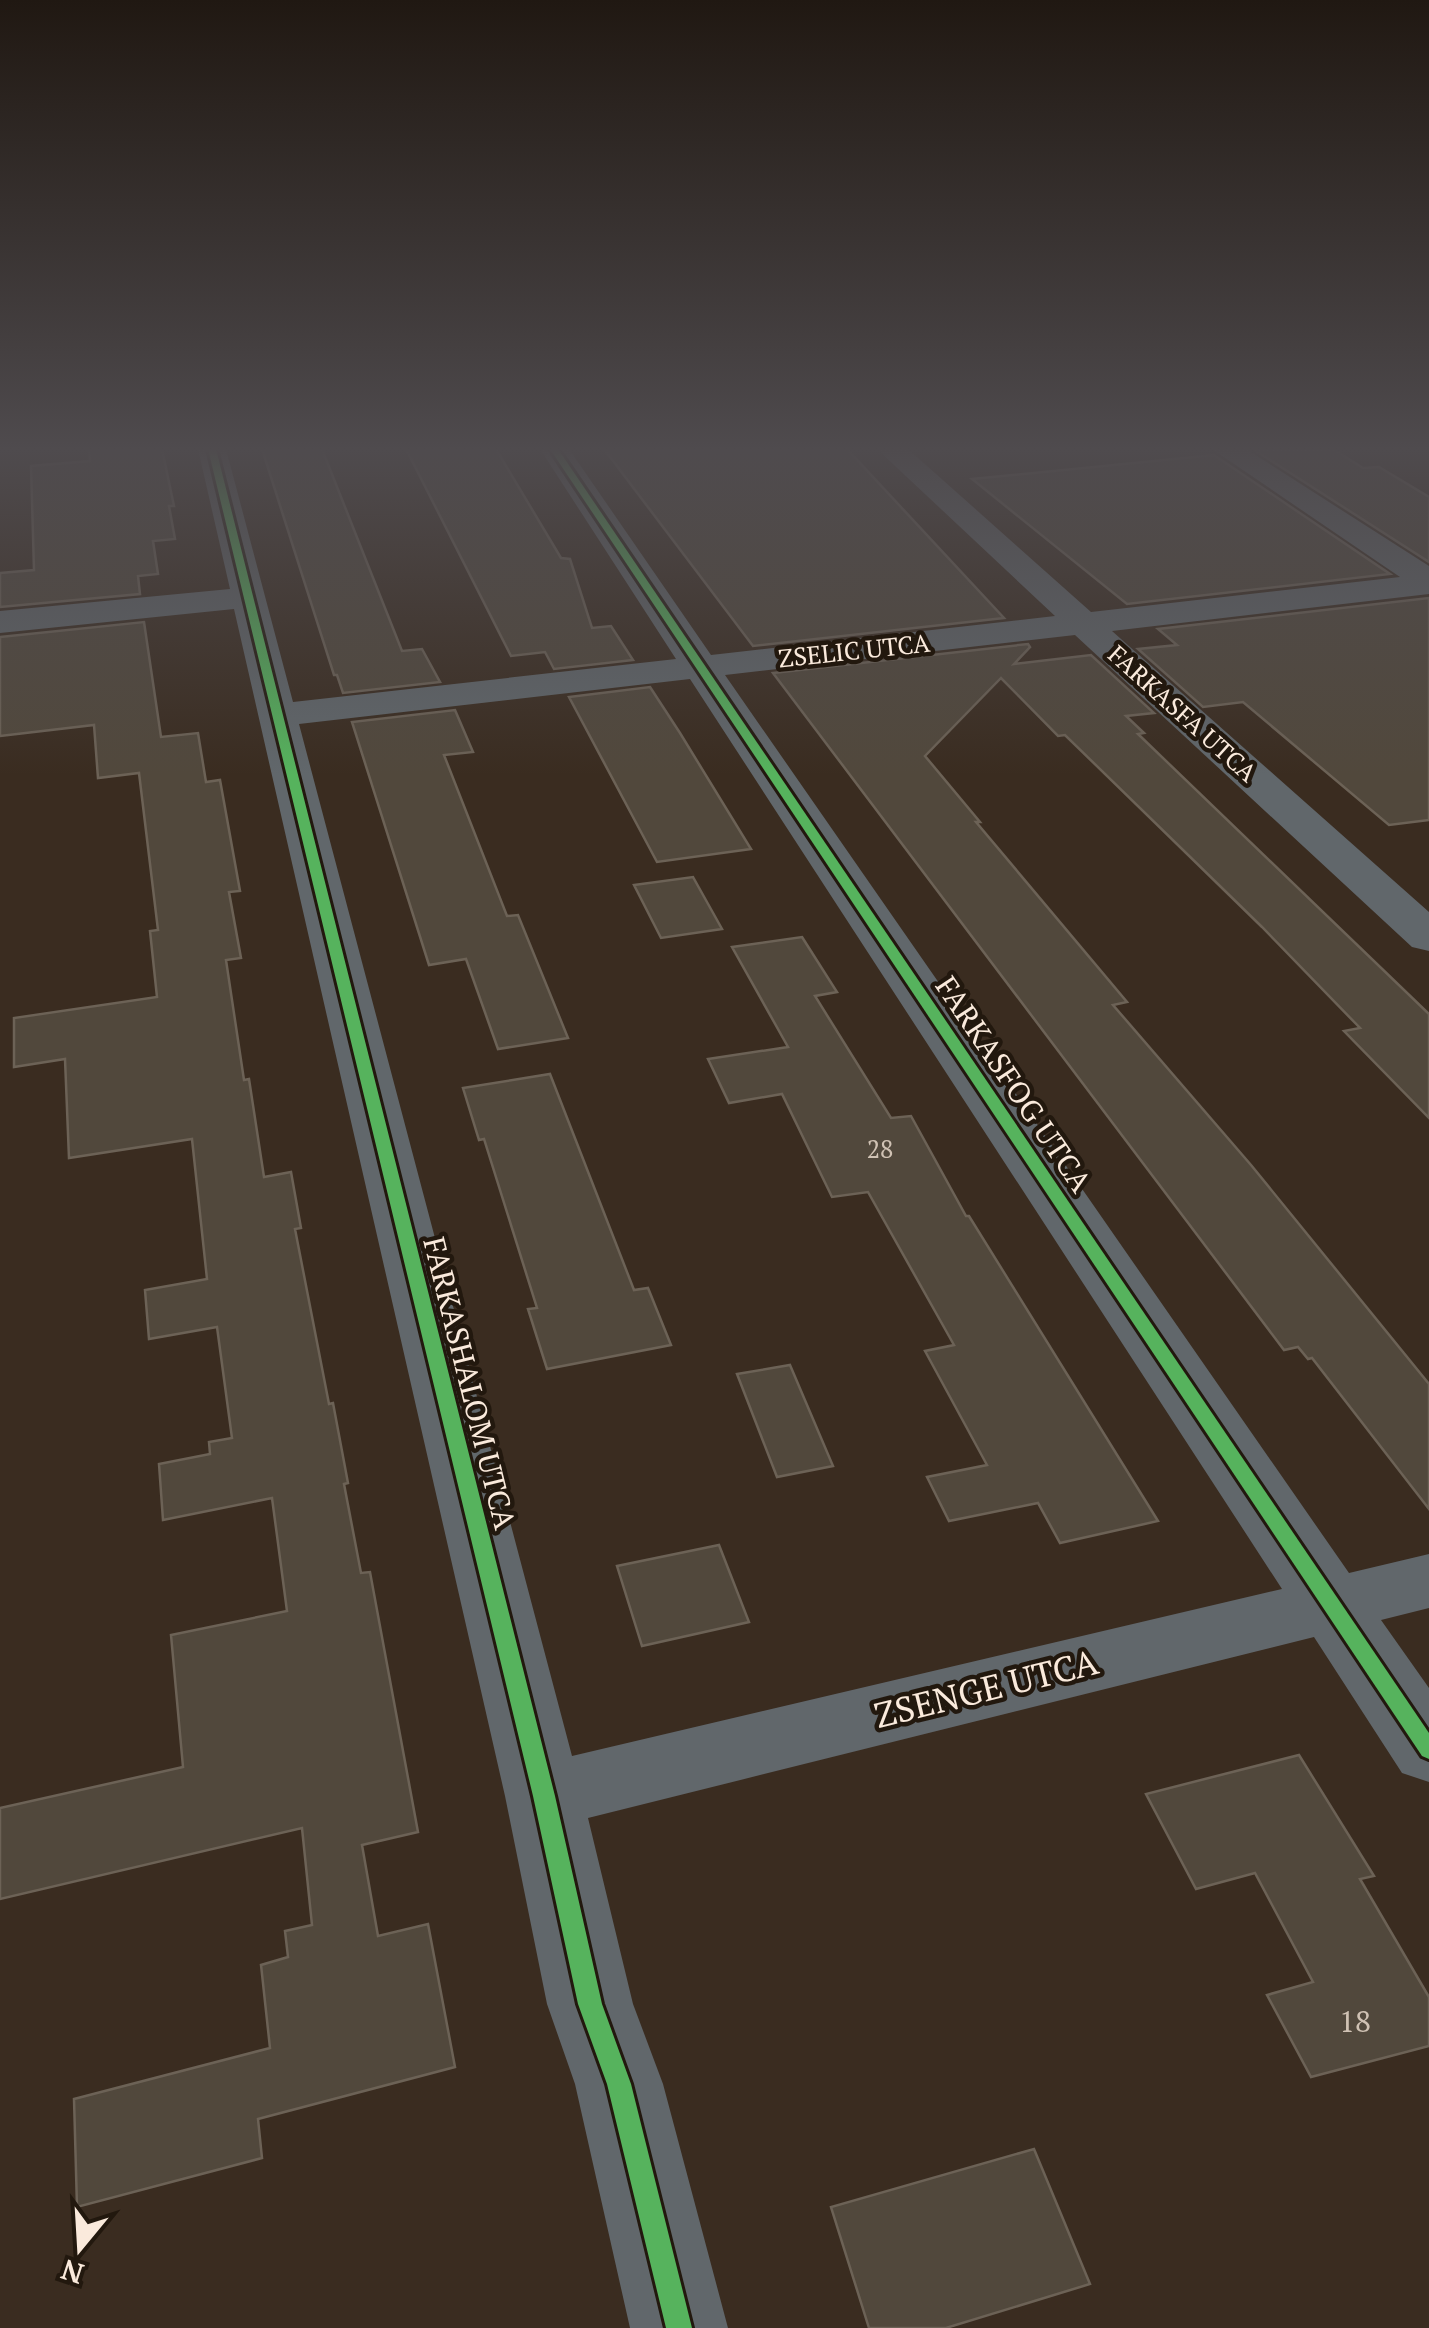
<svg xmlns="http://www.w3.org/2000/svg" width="1429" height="2328" font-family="'PT Serif',serif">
<rect width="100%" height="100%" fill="#3a2c20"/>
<g fill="#51483c" stroke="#6c6256" stroke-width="2.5">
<path d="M89 449H162L174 506H169L175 539 153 541 158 574 138 576 140 594 0 607V573L34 570 31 466 90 461Z"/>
<path d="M262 449H322L402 651 422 649 440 682 343 693 337 675H334Z"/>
<path d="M406 449H496L561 558 570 559 592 628 611 626 633 660 554 669 545 652 511 656Z"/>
<path d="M604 449H847L1004 618 753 646Z"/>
<path d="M1333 449 1363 468 1379 467 1429 497V562L1256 451Z"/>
<path d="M1214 455 1390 574 1127 604 972 479Z"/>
<path d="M1429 598V820L1389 825 1243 702 1203 707 1138 649 1177 645 1158 629Z"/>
<path d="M144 622 161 737 198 733 206 782 220 780 240 891 229 892 241 958 226 960 244 1080 249 1079 264 1177 291 1172 301 1228 295 1229 329 1404 333 1403 348 1483 344 1484 361 1573 370 1572 418 1832 362 1845 378 1936 428 1924 455 2067 258 2119 262 2158 77 2207 74 2099 270 2048 261 1965 288 1957 285 1931 312 1925 302 1828 0 1899V1808L183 1767 171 1635 287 1611 272 1498 163 1520 159 1464 210 1454 209 1442 232 1438 217 1327 149 1339 145 1290 207 1279 192 1139 69 1158 65 1059 14 1067V1018L157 997 150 931 158 930 139 773 98 778 94 725 0 736V637Z"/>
<path d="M1028 644 1030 647 1014 664 1091 655 1154 713 1126 716 1144 733 1138 734 1429 1014V1118L1344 1031 1360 1028 1262 927 1065 735 1058 736 1001 678 925 756 980 822H976L1127 1002 1113 1005 1251 1165 1429 1384V1509L1312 1358 1308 1359 1298 1347 1284 1350 773 673Z"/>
<path d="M650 687 680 733 751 849 657 862 569 697Z"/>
<path d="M455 710 473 752 444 755 507 916 518 915 568 1038 498 1049 466 959 429 965 352 722Z"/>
<path d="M693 877 722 929 661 938 634 885Z"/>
<path d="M802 937 837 992 815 996 891 1118 911 1116 966 1216H969L1158 1521 1060 1543 1038 1503 949 1521 927 1477 987 1465 925 1351 954 1345 868 1192 832 1197 782 1094 729 1103 708 1059 788 1047 732 947Z"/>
<path d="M550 1074 634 1290 648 1288 671 1345 547 1369 528 1309 537 1308 484 1139 479 1140 463 1088Z"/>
<path d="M790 1365 833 1466 777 1477 737 1374Z"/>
<path d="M719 1545 749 1622 642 1646 617 1566Z"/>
<path d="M1299 1755 1374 1876 1360 1879 1429 1997V2046L1311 2077 1267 1995 1313 1982 1255 1873 1196 1889 1146 1794Z"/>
<path d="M1034 2149 1090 2284 946 2328H869L831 2207Z"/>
</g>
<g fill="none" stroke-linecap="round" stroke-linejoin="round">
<path fill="#61676b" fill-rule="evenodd" d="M198 449H226L293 702 676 659 540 449H569L711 655 1055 616 877 449H908L1091 612 1400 577 1212 449H1246L1429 566V594L1112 631 1429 912V951L1412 947 1075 635 725 675 1349 1573 1429 1554V1608L1381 1620 1429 1688V1782L1402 1773 1314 1637 588 1818 633 2004 663 2084 728 2328H630L575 2084 547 2004 505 1796 234 609 0 633V611L230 589ZM690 679 1282 1589 572 1756 299 724Z"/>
<defs>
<g id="cycleway">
<path d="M208 449H216L555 1796 602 2004 631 2084 692 2328H666L607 2084 578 2004 533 1796Z"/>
<path d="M550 449H558L1429 1733V1759L1422 1756Z"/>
</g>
</defs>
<use href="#cycleway" stroke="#22180e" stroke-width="6"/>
<use href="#cycleway" fill="#56b35d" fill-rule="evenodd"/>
</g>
<linearGradient id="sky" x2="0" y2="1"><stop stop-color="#201812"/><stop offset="0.58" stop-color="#4f4b4e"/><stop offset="1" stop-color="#4f4b4e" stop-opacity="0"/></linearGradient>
<rect width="1429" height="775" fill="url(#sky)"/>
<g text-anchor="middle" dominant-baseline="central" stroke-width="9" stroke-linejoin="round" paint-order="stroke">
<g font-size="25" fill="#faeadc" stroke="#22180e">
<text transform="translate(854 650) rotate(-6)">ZSELIC UTCA</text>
<text transform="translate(1183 713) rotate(42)">FARKASFA UTCA</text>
</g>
<g font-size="25" fill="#d0c2b4">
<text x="880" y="1148">28</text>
</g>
<g font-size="30" fill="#faeadc" stroke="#22180e">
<text transform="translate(1014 1084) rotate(56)">FARKASFOG UTCA</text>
<text transform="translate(470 1383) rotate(76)">FARKASHALOM UTCA</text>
</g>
<g font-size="30" fill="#d0c2b4">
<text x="1355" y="2021">18</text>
</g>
<g font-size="35" fill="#faeadc" stroke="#22180e">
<text transform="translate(986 1688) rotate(-14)">ZSENGE UTCA</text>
</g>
</g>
<g transform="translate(80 2248) rotate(198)" stroke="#22180e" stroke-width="8" paint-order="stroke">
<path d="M0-8L18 38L0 25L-18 38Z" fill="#faeadc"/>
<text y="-15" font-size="28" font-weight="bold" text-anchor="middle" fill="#faeadc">N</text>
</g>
</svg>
